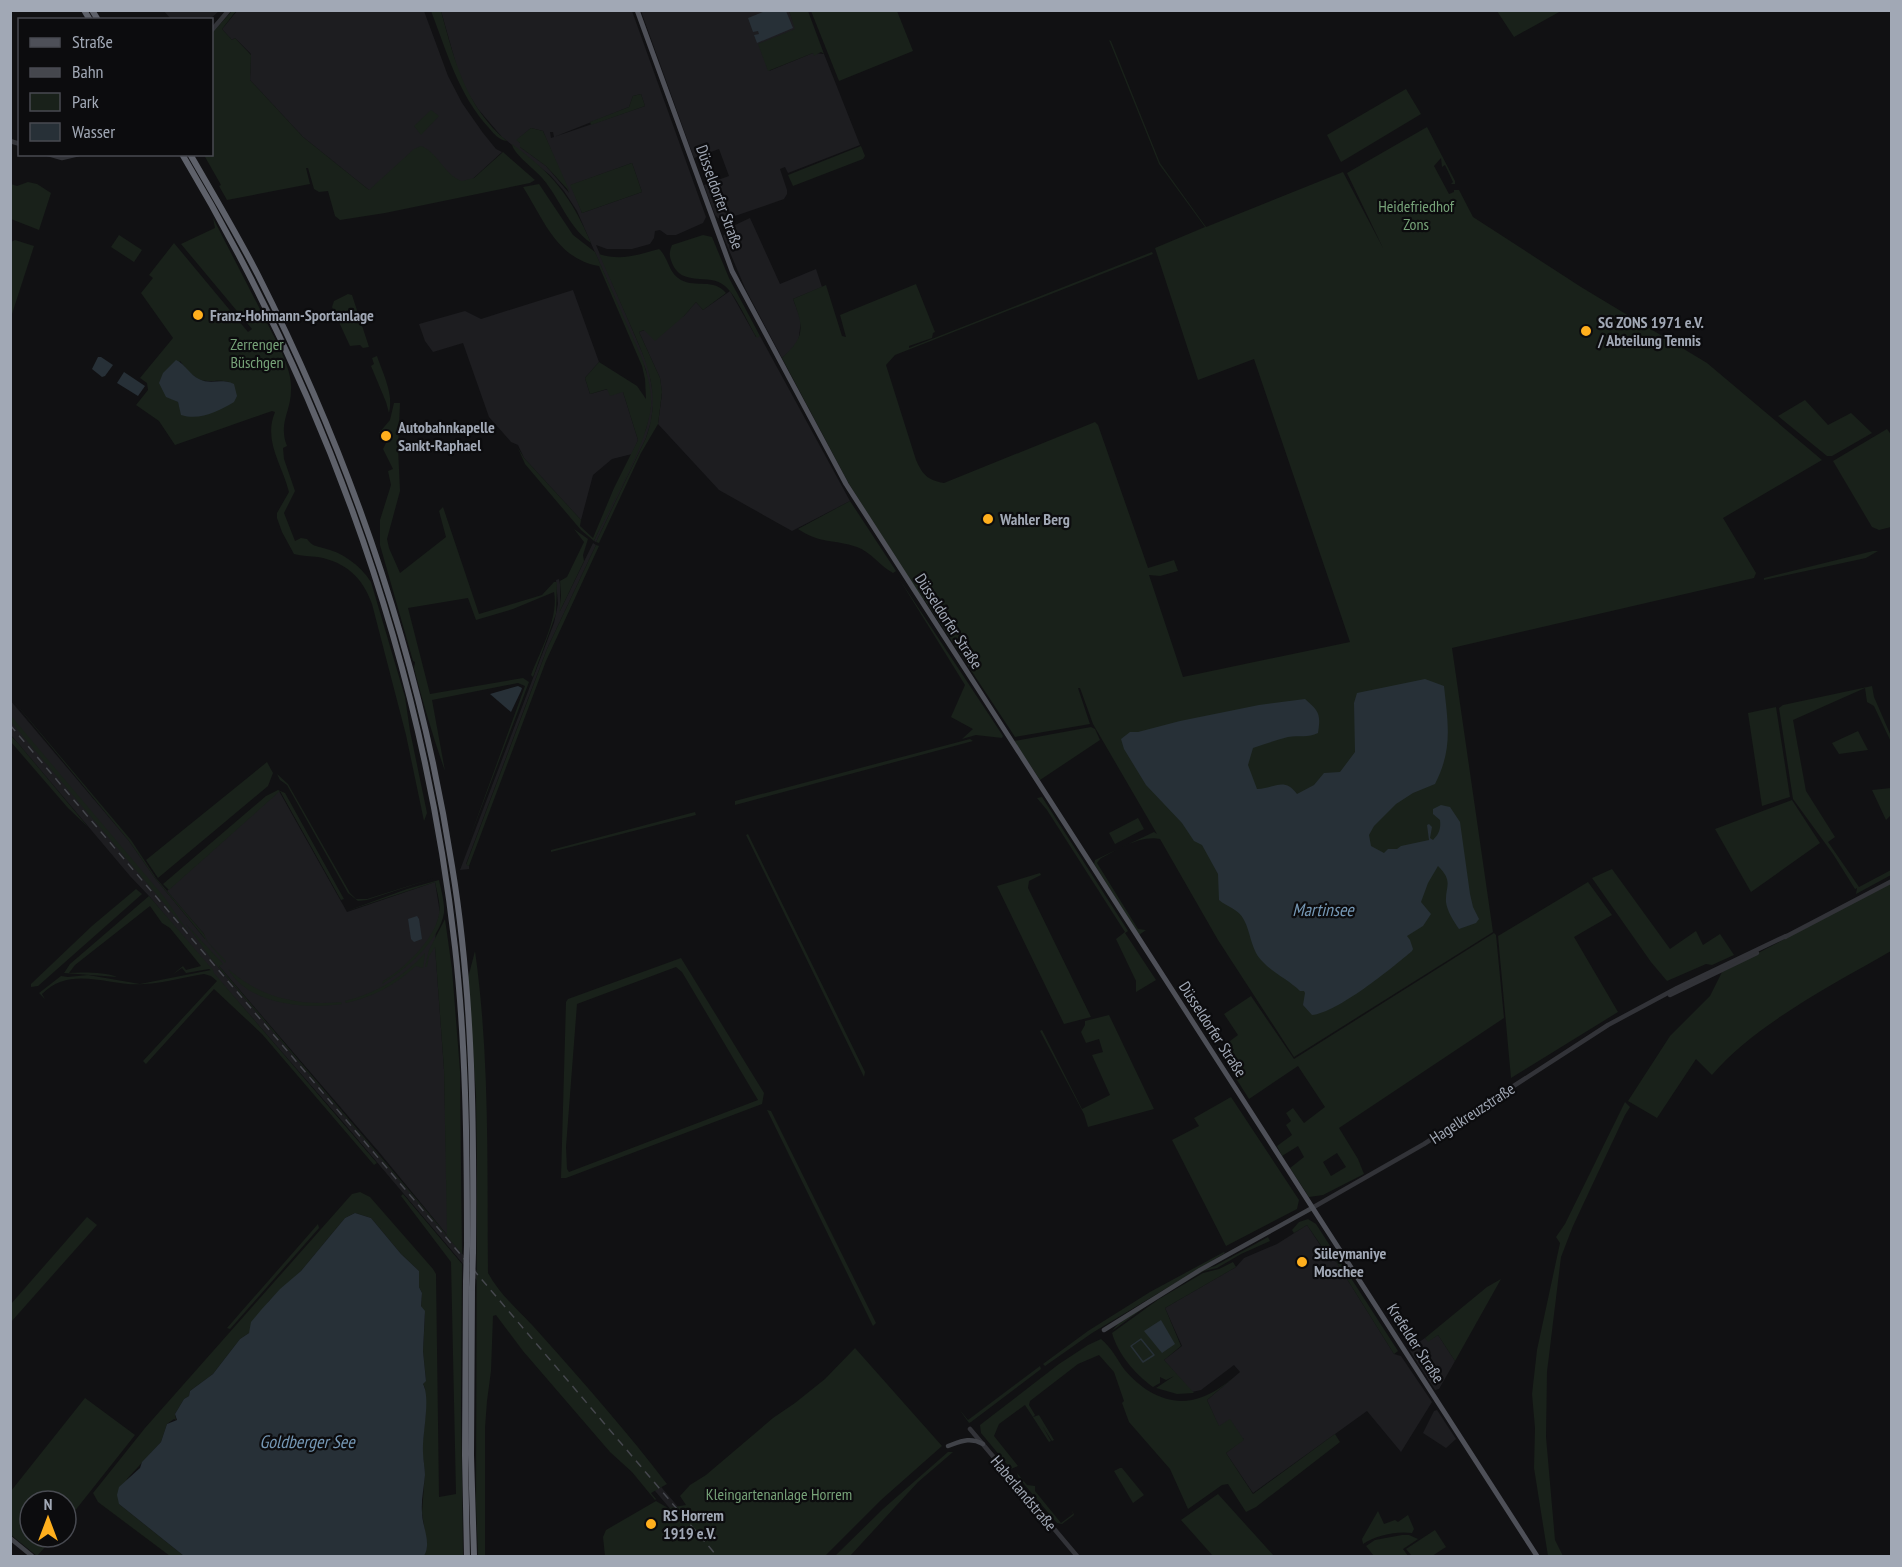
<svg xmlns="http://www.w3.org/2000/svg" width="1902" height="1567" font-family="'PT Sans Narrow',sans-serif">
<rect width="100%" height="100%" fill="#111113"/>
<g fill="#1d1d20" fill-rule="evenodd">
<path d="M163 10 219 11 209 20 171 19Z"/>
<path d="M237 11H424L448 76 462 103 483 133 496 149 502 152 466 185 369 190 303 137 250 80 251 54 235 38 232 40 222 29Z"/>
<path d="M441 11H632L706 217 703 223 676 235H667L660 230 655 231 654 238 650 244 632 249H607L596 245 648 366 654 398 651 422 646 438 596 542 594 541 646 429 651 405 646 370 577 211 564 191 550 175 502 137 478 109 466 90 458 71ZM641 94 645 106 551 138 550 132H553L554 137 629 107 633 96ZM531 128 543 131 569 193 546 166 520 147V143L517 140ZM632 163 642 192 582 213 571 185Z"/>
<path d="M641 11H789L796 29 769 71 813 53 824 54 860 145 788 173 785 167 780 169 787 190V194L784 199 738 215 722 219 718 218 715 215 704 185 729 176 719 149 694 158Z"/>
<path d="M750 218 780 284 816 269 822 287 793 299 801 320 798 344 782 358 745 288 723 236 733 226Z"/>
<path d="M573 290 599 362 585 378 590 394 608 389 623 392 638 440 632 454 612 459 593 475 581 520 524 458 518 445 511 442 489 417 463 343 433 352 425 341 419 324 465 311 481 319Z"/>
<path d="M730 291 756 337 760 336 850 501 792 531 719 490 658 424 662 393 660 378 639 332 684 316 696 302 703 310Z"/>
<path d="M593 543 596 545 547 649 526 704 466 864 469 866V869L460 870 554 623 558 604 556 580 559 579 560 584V611Z"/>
<path d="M10 700 129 841 155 878 205 939 204 934 167 891 279 791 347 912 435 882 440 913 436 926 435 946 444 1069 448 1236 379 1152 219 966 218 967 720 1556 705 1550 343 1122 213 973 149 896 130 876 11 735Z"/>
<path d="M1307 1225 1328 1257 1332 1255 1394 1354 1401 1356 1432 1402 1401 1452 1367 1411 1253 1493 1226 1453 1244 1439 1219 1427 1207 1400 1240 1372 1234 1365 1201 1390 1192 1392 1164 1360 1182 1346 1165 1308 1236 1267 1244 1258 1277 1244Z"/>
<path d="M1438 1335 1455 1361 1439 1389 1435 1390 1410 1351 1411 1348 1425 1338 1428 1341Z"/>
<path d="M1437 1410 1456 1439 1446 1448 1423 1433 1434 1411Z"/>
</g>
<g fill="#19211a" fill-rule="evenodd">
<path d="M232 11H236L222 29 232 40 235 38 251 55 250 80 303 137 369 190 414 149 421 146C438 152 444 175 462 181L474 178 503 152 535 180 530 183 385 213 340 220 335 216 328 191 319 192 314 189 308 168H306L310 184 227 200 219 186 221 185 204 155 212 154V33Z"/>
<path d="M431 11H441C454 59 466 108 507 141 499 140 494 134 489 128 458 94 447 52 431 11Z"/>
<path d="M789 11H808L824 54 821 52 814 56 813 53 768 71 758 44 795 29Z"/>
<path d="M811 11H897L913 51 839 81Z"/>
<path d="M1497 11H1561L1514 37Z"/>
<path d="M1109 40 1111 41 1160 163 1206 227 1343 172 1383 248 1347 173 1427 127 1455 181V184H1451L1453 182 1445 165 1442 167 1441 158 1434 166 1449 194 1454 192V190H1459L1473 217 1581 287 1707 363 1822 460 1723 518 1756 573 1754 578 1452 648 1493 932 1294 1057 1218 940 1160 839C1140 835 1117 850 1100 859L1097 863 1138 929 1146 930 1139 935 1094 864 1095 860 1154 832 1157 834 1093 724 1080 688H1078L1090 724 1015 737 924 599H922L849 484 782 358C805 337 804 328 793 299L826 285 842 336 846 337 840 315 916 284 935 332 933 333 932 338 909 346V348L1152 252 1153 254 895 355 886 365 916 460C923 475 927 480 944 483L1095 422 1098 425 1148 568 1174 560 1178 571 1160 576 1149 575 1183 677 1350 642 1254 359 1198 380 1155 248 1205 227 1159 164Z"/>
<path d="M1406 89 1421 114 1341 162 1327 135Z"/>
<path d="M641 94 645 106 591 125 590 122 629 107 633 96Z"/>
<path d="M431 110 439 116 421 135 414 126Z"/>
<path d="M531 128 543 131 570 192 546 166 520 147V143L516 140Z"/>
<path d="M512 144C553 174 571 196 591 243 569 228 560 199 543 179 535 169 513 154 512 144Z"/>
<path d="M861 146 865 156 863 159 793 186 788 175Z"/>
<path d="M632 163 642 192 582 213 570 185Z"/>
<path d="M28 182 37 184 51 193 39 230 11 219V184L17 186Z"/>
<path d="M539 184 573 235 595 252 641 356C647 372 652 390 651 407 646 447 612 503 594 541L581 530 525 464 518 448 524 458 581 520 580 526 593 538 614 488 638 440 623 392 610 396 607 389 590 394 585 378 599 362 637 386 646 399 645 379 642 366 599 266C557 259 544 220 523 187Z"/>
<path d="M213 218 280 348C285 361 292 375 291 390 291 412 278 423 287 446L283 448 284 459 295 491 284 513 295 541 301 538 307 539C312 546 316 546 323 548 342 552 360 565 371 582L405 697 410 731 427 813 424 821 406 735 372 604C363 578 346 562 318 557 310 556 302 556 294 554L282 532 277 518V513L289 492C282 464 263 441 275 412L272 411 175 445 159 421 136 405 148 390 147 383 140 378 173 338 141 293 153 278 149 275 174 243 248 332 252 329 181 244 215 228ZM180 361C187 370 196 382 209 381 217 381 221 380 229 382L182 415 178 402 166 396Z"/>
<path d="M119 235 142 250 134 262 111 247Z"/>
<path d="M703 235 712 237 729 278 760 336 757 338C749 325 736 295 725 286 709 272 682 288 672 263 669 256 669 252 672 245Z"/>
<path d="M15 240 34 246 11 317V242Z"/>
<path d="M659 249C669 258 668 273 681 280 696 288 714 278 726 293L703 310 696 302 684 316 655 341 644 330 639 332 660 378 662 392 658 424 641 453 599 543 596 542 646 438C662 393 647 363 629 322 619 299 609 277 599 254 621 261 637 255 659 249Z"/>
<path d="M348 294 352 295 369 347 363 348 360 345 350 346 332 307 334 301Z"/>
<path d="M377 356C383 374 394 394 389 413L386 402 371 366 374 364 372 358Z"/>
<path d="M1805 400 1828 425 1851 413 1872 433 1832 456H1827L1778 416Z"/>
<path d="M394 403H400L398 448 400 491 387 539 389 548 400 573 446 537 439 511 443 507 479 614 542 595 554 582H557L556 614 533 677 531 675C540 652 559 617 554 592L513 609 476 620 468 598 408 608 430 694 523 678 529 682 469 840 525 686 518 683 432 700 445 771C433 737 423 703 414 668L415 662 413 661 380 545V520L391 485 388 471 393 469 383 449 389 437 388 434 385 433 382 435 379 433 390 420Z"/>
<path d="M1887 429 1892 436 1891 527 1879 530 1872 527 1833 461Z"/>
<path d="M850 501 896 571 893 573C880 566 871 552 857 547 834 539 820 544 798 529Z"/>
<path d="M574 529 588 539 583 555 584 561 559 613 561 596 560 581 567 577 584 542Z"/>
<path d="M596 545 599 546 546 661 469 866 466 865 547 649Z"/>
<path d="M1873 551H1878L1866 558 1764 580V578Z"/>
<path d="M898 577 1003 736 1002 738 976 735 962 739 973 729 951 717 965 685Z"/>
<path d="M1872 686 1874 697 1891 736V742L1874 706 1867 702 1865 688 1793 720 1806 791 1835 837 1828 842 1859 887 1891 870V875L1856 894 1857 888 1855 889 1833 854 1793 799 1779 708 1783 705Z"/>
<path d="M11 698 131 840 156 878 204 934 208 942 226 961 225 963 155 878 129 841Z"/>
<path d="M1776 707 1790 797 1762 806 1748 713Z"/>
<path d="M11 716 165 898 189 933 11 722Z"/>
<path d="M1091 727 1095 729 1100 740 1040 780 1014 741Z"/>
<path d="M1858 731 1868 750 1839 754 1832 743Z"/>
<path d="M10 735 17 742 88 827 68 808 11 742Z"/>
<path d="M970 739 973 741 735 805V801Z"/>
<path d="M267 762 273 773 268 786 158 878 146 860Z"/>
<path d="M277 774 288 784 350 893 356 899H367L434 878 367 900 358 901 348 893 287 785 280 780Z"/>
<path d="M1891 788V815L1886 820 1872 790Z"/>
<path d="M278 790 285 793 344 899 341 900 280 791 169 890 163 884 266 796Z"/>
<path d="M1042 797 1128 931 1125 933 1156 980 1136 992V981L1116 939 1125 932 1047 810 1037 798Z"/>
<path d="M1792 800 1820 843 1751 892 1715 829Z"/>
<path d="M695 812 696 815 551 852V850Z"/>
<path d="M1138 818 1144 829 1115 844 1109 833Z"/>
<path d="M748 834 865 1072 864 1077 746 835Z"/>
<path d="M1612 869 1670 949 1696 931 1703 945 1720 934 1734 955 1712 965 1706 964 1667 981 1651 962 1592 878Z"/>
<path d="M1040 873 1041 875 1029 881 1028 888 1091 1017 1064 1024 997 886Z"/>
<path d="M439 880C441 889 445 904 444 913 440 940 404 971 382 984L383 981C404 969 435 939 439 914 441 905 437 892 435 882L347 911 407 889Z"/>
<path d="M1588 882 1612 915 1574 937 1618 1012 1511 1078 1498 936Z"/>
<path d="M1891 883V951C1834 984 1755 1024 1712 1075L1696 1059 1657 1118 1628 1101 1670 1036 1710 996 1722 972Z"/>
<path d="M136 889 142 894 38 986 31 987V984L92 926Z"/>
<path d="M149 896 213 970 214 973 377 1163 374 1165 262 1034 214 989 146 1064 143 1061 217 981 211 976 204 974C184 977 165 983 144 984 110 987 71 964 42 994L45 999 39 993 61 976 68 977 88 975 140 984 211 970 209 969 186 973 182 968 172 975 183 966 186 970 201 966 170 928 162 923 150 906 75 965 69 973C83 972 105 972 117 977L64 973 70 964Z"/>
<path d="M445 919 452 969 460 1071 462 1254 212 960 186 924 223 964 219 966 447 1235 444 1069 435 947 429 956 427 967H425L429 950Z"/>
<path d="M1494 933 1496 935 1504 1018 1339 1128 1358 1159 1364 1174 1323 1195 1309 1197 1290 1168 1304 1157 1298 1146 1282 1156 1277 1146 1292 1135 1286 1125 1291 1121 1286 1113 1293 1108 1304 1123 1325 1107 1298 1066 1249 1099 1218 1050 1238 1035 1224 1014 1251 996 1294 1059ZM1337 1153 1346 1167 1331 1176 1323 1162Z"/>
<path d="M475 951C490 1057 487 1166 488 1273 501 1297 524 1315 542 1336 585 1384 628 1433 667 1484L651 1493 656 1499 655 1500 632 1472 610 1452 523 1351 496 1315 493 1316 491 1371 487 1401 485 1428V1556H478L476 1504 477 1163 476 1094 468 978Z"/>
<path d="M425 953 423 968 416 966C395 985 373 997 346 1003L345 1001C377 993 403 977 425 953Z"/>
<path d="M681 958 764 1093 762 1104 566 1178H561L566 1002 568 999ZM676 967 682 972 758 1100 569 1172 567 1169 566 1147 577 1004Z"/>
<path d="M228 969C261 998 299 1006 341 1002L342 1004C305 1009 249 1005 228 969Z"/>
<path d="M1109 1015 1154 1109 1088 1127 1084 1114 1040 1031 1042 1030 1082 1109 1110 1095 1092 1055 1103 1052 1099 1039 1086 1043 1081 1032 1085 1025V1021Z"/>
<path d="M1231 1097 1299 1200 1297 1209 1226 1246 1172 1140 1199 1126 1194 1118Z"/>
<path d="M1625 1102 1630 1107 1625 1115 1573 1226 1561 1257 1547 1372 1546 1437 1555 1540 1563 1556H1548L1534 1468 1535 1428 1532 1394 1537 1350 1560 1243 1556 1237 1565 1224Z"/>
<path d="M767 1110 771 1111 876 1323 873 1326Z"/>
<path d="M360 1192 370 1197 433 1269 436 1274 439 1497 456 1494 451 1262 401 1196 403 1194 462 1264 461 1409 463 1556H424L427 1545 422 1513 425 1471 422 1451 426 1409 425 1388 423 1384 426 1380 423 1351 425 1314 421 1306 422 1293 419 1287V1271L401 1254 371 1218 355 1213 345 1218 301 1271 269 1301 249 1333 240 1339 213 1374 190 1391 189 1396 184 1399 175 1414 176 1420 174 1419 167 1424 161 1442 127 1479 119 1504 184 1556H170L98 1502 93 1493 145 1428 352 1194Z"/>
<path d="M87 1217 97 1225 11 1322V1304Z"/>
<path d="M1308 1219 1316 1224 1398 1351 1394 1354 1332 1255 1329 1257 1307 1225 1294 1233 1292 1230 1299 1222Z"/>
<path d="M318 1224 319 1228 230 1329 227 1328Z"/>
<path d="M1268 1237 1270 1241 1241 1254 1217 1268 1204 1271 1156 1299 1112 1331 1118 1324 1157 1297 1205 1269 1215 1266Z"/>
<path d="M1224 1252 1225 1253 1092 1333 1045 1366 1043 1364 1088 1331 1150 1292Z"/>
<path d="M1233 1262 1236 1267 1165 1308 1181 1346 1164 1360 1194 1393 1177 1394 1156 1388 1174 1376 1166 1380 1160 1377V1383L1153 1387C1135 1374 1118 1354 1112 1333L1159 1299 1203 1273 1219 1269Z"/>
<path d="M1501 1279 1455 1361 1438 1335 1428 1342 1425 1338 1487 1287Z"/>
<path d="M1101 1339C1111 1347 1117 1359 1124 1369 1143 1392 1172 1409 1202 1397 1214 1393 1224 1385 1234 1377L1207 1400 1219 1426 1230 1419 1244 1440 1226 1453 1253 1494 1335 1434 1340 1442 1256 1507 1246 1512 1228 1484 1222 1485 1188 1509 1170 1469 1129 1422 1122 1403 1124 1401 1114 1372 1099 1355 1078 1364 1030 1401 1029 1405 1035 1415 1033 1417 1039 1415 1054 1440 1052 1441 1043 1427 1051 1441 1049 1442 1025 1405 999 1424 994 1436 1018 1466 1011 1469 981 1433 980 1425 1059 1364 1088 1345Z"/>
<path d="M855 1348 942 1446 881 1500 825 1556H605L603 1537 606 1530 656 1501 668 1508 686 1505 680 1496 690 1485 706 1475 773 1418 795 1403 825 1379Z"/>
<path d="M1040 1366 1041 1369 971 1422 969 1423 959 1409 968 1420Z"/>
<path d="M85 1398 135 1435 66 1522V1501H30V1537H54L37 1556 11 1535V1491Z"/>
<path d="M948 1452H953L918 1482 850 1556H835L883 1509Z"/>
<path d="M1120 1468H1122L1144 1495 1133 1503 1114 1471Z"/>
<path d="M1017 1473 1027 1485 1035 1486V1491L1061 1523 1073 1514 1072 1510 1074 1515 1062 1524 1057 1523 1018 1477Z"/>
<path d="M1218 1494 1274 1556H1213L1181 1520Z"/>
<path d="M1378 1511 1384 1524 1395 1520 1398 1522 1408 1515 1414 1529 1412 1533C1396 1531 1377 1535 1363 1544L1362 1539Z"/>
<path d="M1435 1530 1446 1547 1432 1556H1412L1406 1549Z"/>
<path d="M1402 1535H1409L1418 1539 1403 1549 1408 1556H1374L1366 1546 1375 1540Z"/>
</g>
<g fill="#273037">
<path d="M765 11H786L793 28 757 43 754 35 759 34 758 31 753 32 748 18Z"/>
<path d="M98 357H101L113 365 105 376 102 377 92 369Z"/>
<path d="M176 360C185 364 190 375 199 379 210 385 221 378 234 384L237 396 234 402C219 411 200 421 181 415L178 402 166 397 159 383 163 373Z"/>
<path d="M124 372 145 386 138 396 117 383Z"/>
<path d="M1425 679 1444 686C1448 724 1453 749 1435 784L1413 793 1396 804 1374 826 1369 835 1371 846 1384 853 1388 849H1397L1401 846 1429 840 1427 825 1429 824 1432 827 1430 838 1433 840C1439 834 1441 829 1440 820L1433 814V809L1441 805 1450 807 1460 822 1470 894 1473 907 1479 919 1476 923 1459 929C1454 922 1447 911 1446 902 1445 886 1454 882 1438 866L1428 883 1421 902 1431 914 1423 926 1407 936 1410 940 1413 949 1412 951C1392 968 1337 1013 1312 1015L1303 1005 1305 993 1304 991H1300C1289 980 1273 973 1263 962 1251 951 1251 933 1244 920 1239 909 1227 907 1219 900L1218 874 1202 845 1194 841 1182 823 1146 785 1124 749 1121 739 1130 732H1138L1180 721 1259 705 1305 699C1319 711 1321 714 1318 733 1308 738 1299 735 1288 737 1276 740 1265 744 1253 748L1248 765 1257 789C1274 789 1284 776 1297 794L1314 785 1324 773 1340 772 1355 752 1354 703 1357 693Z"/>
<path d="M518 686 522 688 521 691 511 712 490 694Z"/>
<path d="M417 916 419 919 422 939 414 942 411 939 408 919Z"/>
<path d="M355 1213 371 1218 401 1254 419 1271V1287L422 1293 421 1306 425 1311 423 1351 426 1381 423 1384C431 1398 422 1435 423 1452 423 1460 425 1467 425 1475 424 1487 421 1500 422 1512 422 1527 432 1542 424 1556H184L119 1504 117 1495 119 1487 140 1468 142 1462 161 1442 167 1424 177 1420 175 1414 184 1399 189 1396 190 1391 213 1374 240 1339 249 1333 251 1322 261 1310 280 1289 301 1271 345 1218Z"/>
<path d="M1161 1320 1175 1344 1162 1353 1144 1331Z"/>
</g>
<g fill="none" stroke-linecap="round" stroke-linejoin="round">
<path stroke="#273037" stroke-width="1.5" d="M1141 1339 1154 1355 1143 1362 1131 1346Z"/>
<g stroke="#323338" stroke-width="4.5">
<path d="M212 30 229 10"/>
<path d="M10 141 20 144"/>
<path d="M48 154 62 158 79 154"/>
<path d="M1785 937 1892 881"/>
<path d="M1670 995 1757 953"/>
<path d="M1312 1208 1424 1144 1608 1025 1677 988 1786 936"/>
<path d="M970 1429 1077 1556"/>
</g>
<g stroke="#404248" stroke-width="4.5">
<path d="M1104 1330 1200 1270 1312 1208"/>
<path d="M948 1446C962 1441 970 1437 983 1444"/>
<path d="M10 1538 32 1556"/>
</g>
<path stroke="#4e5058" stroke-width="5" d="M637 10 732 271 846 484 1537 1556"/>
<g stroke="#5e616a" stroke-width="6">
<path d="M84 10 90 20"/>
<path d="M92 10 98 20"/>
<path d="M182 154C328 399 423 663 455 947 466 1046 467 1146 467 1245"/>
<path d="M190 154C213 194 237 234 258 275 352 461 420 660 452 866 473 993 474 1124 473 1252"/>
<path d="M466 1282 465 1455 467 1556"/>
<path d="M472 1288 471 1455 474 1556"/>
</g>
<path stroke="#45474d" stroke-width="1.5" stroke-dasharray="8 6" stroke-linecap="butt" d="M10 725 717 1556"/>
<g stroke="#5e616a" stroke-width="6">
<path d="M466 1282 467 1245"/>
<path d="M472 1288 473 1252"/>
</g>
</g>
<g fill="#ffaf1d" stroke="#0c0c0e" stroke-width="2">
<circle cx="198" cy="315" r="6"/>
<circle cx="1586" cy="331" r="6"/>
<circle cx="386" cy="436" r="6"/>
<circle cx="988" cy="519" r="6"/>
<circle cx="1302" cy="1262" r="6"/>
<circle cx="651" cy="1524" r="6"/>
</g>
<g text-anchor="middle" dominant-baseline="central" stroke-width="4.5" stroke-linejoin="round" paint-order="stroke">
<g font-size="16" fill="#a1a8b5" stroke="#0c0c0e">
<text transform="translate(720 197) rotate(70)">Düsseldorfer Straße</text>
<text transform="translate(949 621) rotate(57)">Düsseldorfer Straße</text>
<text transform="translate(1213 1029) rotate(57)">Düsseldorfer Straße</text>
<text transform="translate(1472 1113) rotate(-33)">Hagelkreuzstraße</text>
<text transform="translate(1416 1343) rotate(57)">Krefelder Straße</text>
<text transform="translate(1024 1493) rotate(50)">Haberlandstraße</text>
</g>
<g font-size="16" fill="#76a278" stroke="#0c0c0e">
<text x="1416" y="206">Heidefriedhof<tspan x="1416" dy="18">Zons</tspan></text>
<text x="257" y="344">Zerrenger<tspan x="257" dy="18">Büschgen</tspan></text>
<text x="779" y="1494">Kleingartenanlage Horrem</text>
</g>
<g font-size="16" font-weight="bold" fill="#a1a8b5" stroke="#0c0c0e" text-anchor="start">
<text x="210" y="315">Franz-Hohmann-Sportanlage</text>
<text x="1598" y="322">SG ZONS 1971 e.V.<tspan x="1598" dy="18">/ Abteilung Tennis</tspan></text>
<text x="398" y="427">Autobahnkapelle<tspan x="398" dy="18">Sankt-Raphael</tspan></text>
<text x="1000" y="519">Wahler Berg</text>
<text x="1314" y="1253">Süleymaniye<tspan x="1314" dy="18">Moschee</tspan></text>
<text x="663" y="1515">RS Horrem<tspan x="663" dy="18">1919 e.V.</tspan></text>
</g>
<g font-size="18" font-style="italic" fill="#7597b4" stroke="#0c0c0e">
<text x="1323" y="909">Martinsee</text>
<text x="307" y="1441">Goldberger See</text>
</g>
</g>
<rect width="1902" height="1567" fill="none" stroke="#a1a8b5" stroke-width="24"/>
<rect x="18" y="18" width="195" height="138" fill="#0c0c0e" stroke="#484a51" stroke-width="1.5"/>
<rect x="30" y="38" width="30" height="9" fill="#4e5058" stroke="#484a51" stroke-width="1.5"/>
<text x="72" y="48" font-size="18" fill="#a1a8b5">Straße</text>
<rect x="30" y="68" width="30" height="9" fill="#45474d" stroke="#484a51" stroke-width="1.5"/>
<text x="72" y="78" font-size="18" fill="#a1a8b5">Bahn</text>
<rect x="30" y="93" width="30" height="18" fill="#19211a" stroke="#484a51" stroke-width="1.5"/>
<text x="72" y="108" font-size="18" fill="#a1a8b5">Park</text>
<rect x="30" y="123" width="30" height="18" fill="#273037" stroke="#484a51" stroke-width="1.5"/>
<text x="72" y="138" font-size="18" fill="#a1a8b5">Wasser</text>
<g transform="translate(48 1519)"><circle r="28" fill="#0c0c0e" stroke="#484a51" stroke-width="1.5"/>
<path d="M0-4.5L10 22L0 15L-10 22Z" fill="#ffaf1d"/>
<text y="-9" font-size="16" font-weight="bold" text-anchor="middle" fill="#a1a8b5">N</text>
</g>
</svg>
